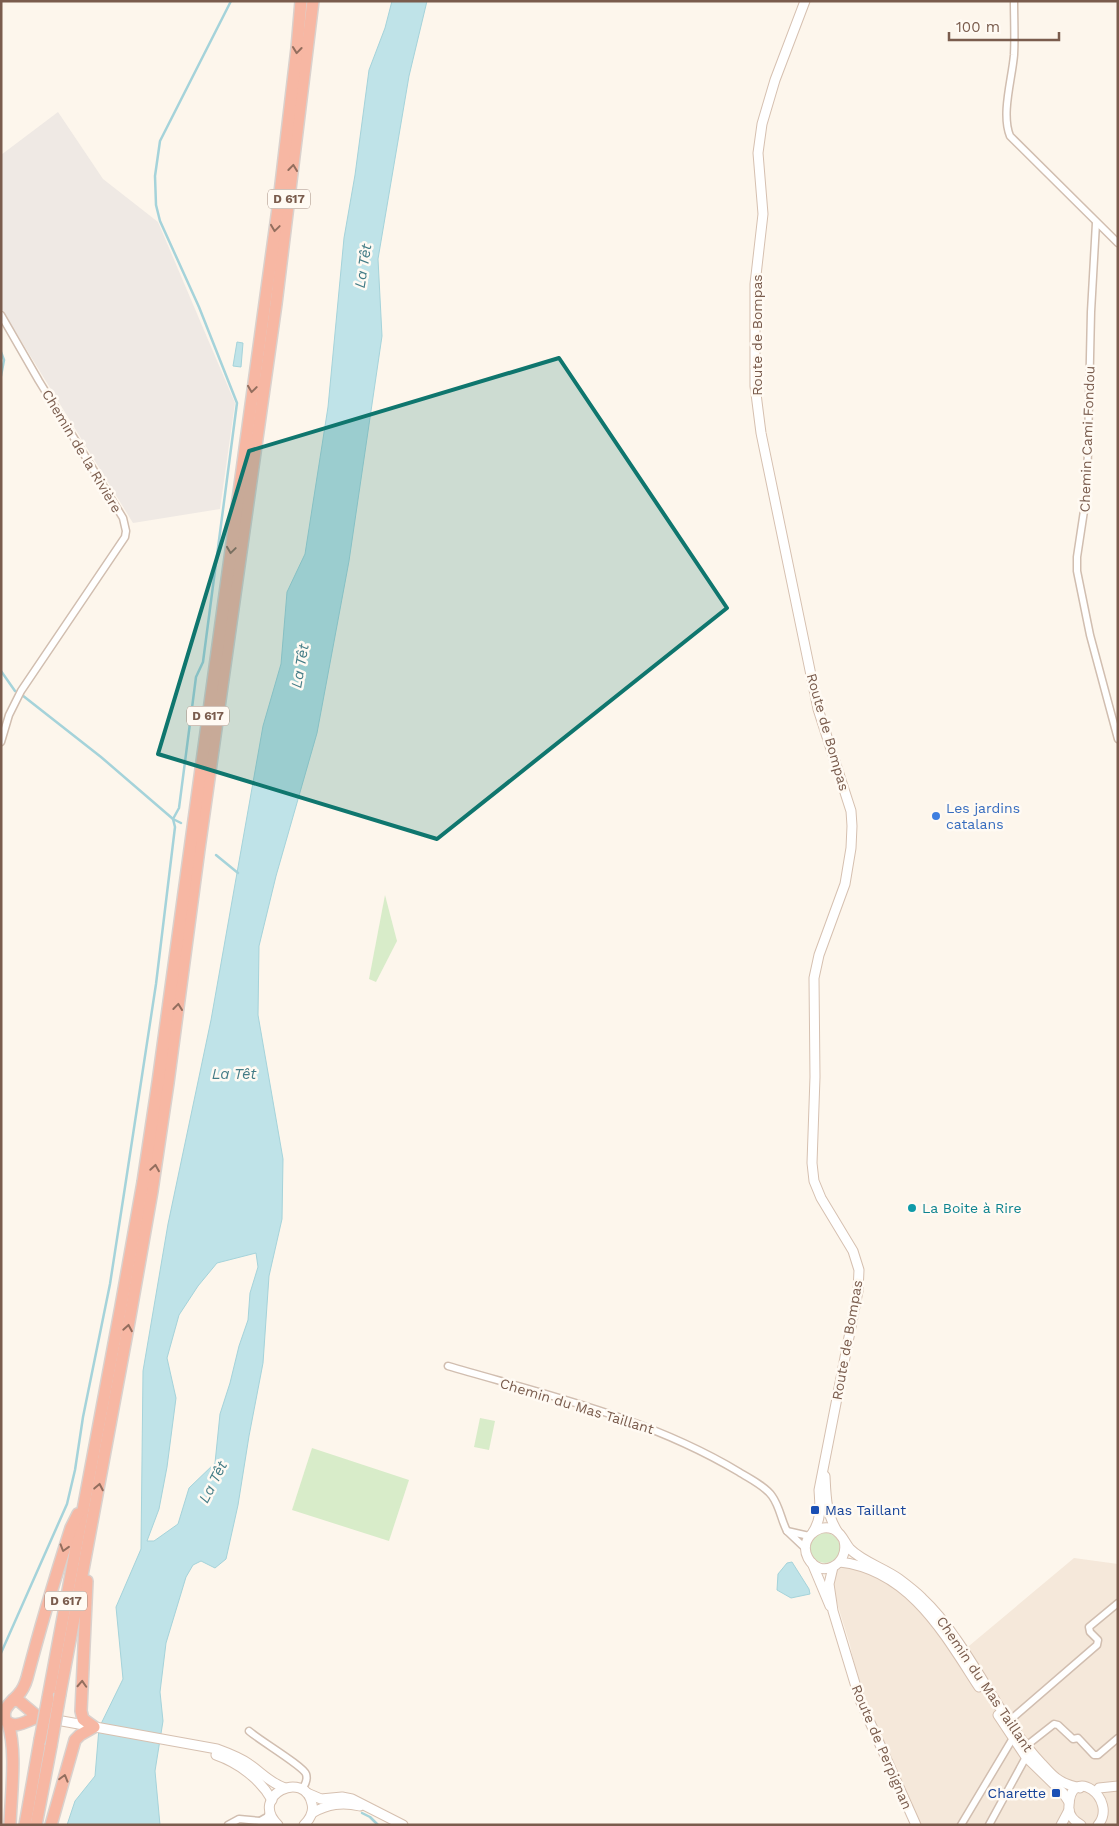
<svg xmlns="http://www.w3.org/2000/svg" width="1119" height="1826" font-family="'Work Sans',sans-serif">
<rect width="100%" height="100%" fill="#fdf6ec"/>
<path fill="#f5e8da" d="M1074 1558 1118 1564V1825H921L882 1741 857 1677 850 1645 833 1590V1575L836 1570 848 1566 867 1571 903 1592 929 1618 957 1656Z"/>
<path fill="#efe9e4" d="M58 112 103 179 158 222 235 403 220 509 133 523 1 308V155Z"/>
<g fill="#d8ecc9">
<path d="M385 895 397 941 376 982 369 979Z"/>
<path d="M480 1418 495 1421 489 1450 474 1447Z"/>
<path d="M312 1448 409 1480 389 1541 292 1510Z"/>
<circle cx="825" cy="1548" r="15"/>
</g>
<g fill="#bfe3e8" stroke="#a5d3da" fill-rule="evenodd">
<path d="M392 1H427L409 76 378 259 382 336 349 561 317 733 276 876 259 946 258 1015 283 1159 282 1219 269 1276 263 1363 249 1436 238 1505 226 1559 215 1568 201 1561 193 1565 186 1577 166 1643 160 1692 163 1721 155 1771 160 1825H67L75 1801 95 1776 99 1728 123 1679 116 1607 141 1549 143 1371 168 1224 211 1020 263 726 281 664 287 592 305 554 328 407 344 238 355 175 369 70 385 28ZM256 1253 258 1267 250 1293 248 1320 239 1346 230 1383 220 1414 215 1463 189 1488 178 1524 154 1541H147L159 1509 167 1467 176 1398 167 1358 179 1315 198 1286 217 1263Z"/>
<path d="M237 342 243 343 241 367 233 366Z"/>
<path d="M792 1562 809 1589 810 1594 791 1598 777 1590 778 1574 787 1563Z"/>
</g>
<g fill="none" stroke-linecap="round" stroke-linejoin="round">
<g stroke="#a5d3da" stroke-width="2.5">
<path d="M1 352 4 360 1 376"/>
<path d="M1 671 15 691"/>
<path d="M22 695 101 757 173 819 181 823"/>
<path d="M216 855 238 873"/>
<path d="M1 1653 67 1504 75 1470 83 1417 110 1284 125 1187 156 984 175 827 173 819 179 808 196 677 203 662 237 403 199 307 160 221 156 205 155 176 160 141 231 1"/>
<path d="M362 1813 370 1817 378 1825"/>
</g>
<defs>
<g id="street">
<path d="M1014 1C1014 19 1015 37 1014 55 1012 79 1001 114 1010 136L1118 243"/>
<path d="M1096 223 1091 312 1087 491 1077 557V571L1090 635 1118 739"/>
<path d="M1 315 39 381 123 518 126 531 125 537 21 691 9 715 1 742"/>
<path d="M448 1366C547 1395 649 1418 739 1472 750 1479 765 1486 772 1496 780 1507 781 1520 787 1531"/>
<path d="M805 1548 787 1531 809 1536"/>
<path d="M1009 1721 1097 1645 1098 1640 1090 1632 1089 1627 1118 1603"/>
<path d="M249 1731C259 1740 303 1766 306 1774 308 1780 305 1785 302 1789"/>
<path d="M1026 1746 1054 1724 1058 1725 1073 1739 1078 1738 1094 1755H1098L1118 1738"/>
<path d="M270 1812 267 1817 260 1821H275"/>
<path d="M228 1825 239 1819 260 1821"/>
<path d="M961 1825 1013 1738"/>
<path d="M989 1825 1026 1757"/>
</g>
<g id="secondary">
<path d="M805 1 775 80 762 124 758 153 763 214 755 284V386L761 433 818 709 851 811 852 826 851 848 845 884 819 955 814 978 815 1077 812 1163 814 1181 821 1198 853 1251 859 1270 858 1291 819 1490C820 1506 822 1518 813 1532"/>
<path d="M825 1476C826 1496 826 1513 837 1531"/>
<path d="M844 1541C850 1565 820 1580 808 1558 799 1541 816 1523 833 1529 842 1533 844 1542 850 1549 863 1562 884 1568 899 1579 907 1585 915 1591 922 1598 935 1610 946 1624 956 1639 985 1680 1007 1727 1042 1764 1047 1769 1052 1776 1059 1780 1065 1784 1072 1786 1080 1788"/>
<path d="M840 1562C910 1570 945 1635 979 1687"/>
<path d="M812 1563 830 1606"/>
<path d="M833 1567 829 1584 833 1611 860 1700 916 1825"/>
<path d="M998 1715 1026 1757 1063 1793 1069 1802"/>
<path d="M51 1719 217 1749C228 1753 239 1757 249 1764 261 1772 270 1783 285 1788"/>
<path d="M216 1755C239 1763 260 1779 272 1800"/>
<path d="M1099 1788 1118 1786"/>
<path d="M307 1793 321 1799 342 1797 352 1799 403 1825"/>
<path d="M312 1813C328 1804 342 1802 360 1806"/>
<path d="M278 1825C248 1796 305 1768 312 1804 314 1812 310 1819 304 1825"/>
<path d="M1061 1825 1069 1810"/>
<path d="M1081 1825C1074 1821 1068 1814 1069 1806 1070 1763 1119 1799 1098 1825"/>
</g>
<g id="highway">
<path d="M60 1694 129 1322 152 1191 168 1083 199 849 276 304 313 1"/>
<path d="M48 1698 121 1306 143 1182 158 1082 279 201 297 48 301 1"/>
<path d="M13 1700 19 1701 38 1717"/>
<path d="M38 1717C28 1720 15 1730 6 1721 0 1709 12 1702 18 1695 23 1690 25 1685 27 1678 40 1628 55 1578 71 1528L78 1514"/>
<path d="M8 1723C17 1751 11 1794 10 1825"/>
<path d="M25 1825 40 1740"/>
<path d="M36 1825 51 1746"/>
<path d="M51 1825 75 1740 80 1735 94 1727 83 1719 81 1711 87 1581"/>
</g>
</defs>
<use href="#street" stroke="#d1beb0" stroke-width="9"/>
<use href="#secondary" stroke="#d6c0b0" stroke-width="11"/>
<use href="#highway" stroke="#dad1cd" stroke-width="14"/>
<use href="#street" stroke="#fff" stroke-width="6"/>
<use href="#secondary" stroke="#fff" stroke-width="9"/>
<use href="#highway" stroke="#f7b7a3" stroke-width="11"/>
<defs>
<g id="highway-bridge">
<path d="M40 1740 48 1698"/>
<path d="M51 1746 60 1694"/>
</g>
</defs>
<use href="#highway-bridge" stroke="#dad1cd" stroke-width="14" stroke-linecap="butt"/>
<use href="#highway-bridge" stroke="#f7b7a3" stroke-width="11"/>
</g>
<defs><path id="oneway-chevron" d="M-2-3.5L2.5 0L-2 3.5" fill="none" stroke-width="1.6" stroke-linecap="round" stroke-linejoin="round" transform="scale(1.25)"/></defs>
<g stroke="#936e5e">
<use href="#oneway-chevron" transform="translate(297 50) rotate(96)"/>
<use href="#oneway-chevron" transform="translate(293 168) rotate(-83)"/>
<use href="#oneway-chevron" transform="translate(275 228) rotate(98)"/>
<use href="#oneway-chevron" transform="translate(252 389) rotate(98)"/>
<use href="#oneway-chevron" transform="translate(231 550) rotate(98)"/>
<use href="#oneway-chevron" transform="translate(178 1007) rotate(-83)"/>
<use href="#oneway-chevron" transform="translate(155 1168) rotate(-81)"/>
<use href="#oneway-chevron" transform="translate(128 1328) rotate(-80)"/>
<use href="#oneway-chevron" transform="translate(99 1487) rotate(-79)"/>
<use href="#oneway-chevron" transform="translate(64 1548) rotate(107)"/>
<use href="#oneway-chevron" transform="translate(82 1684) rotate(-87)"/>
<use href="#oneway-chevron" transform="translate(64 1778) rotate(-74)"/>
</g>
<path fill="#0f766e" fill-opacity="0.2" stroke="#0f766e" stroke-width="4" stroke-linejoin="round" d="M559 358 727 608 437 839 158 754 249 451Z"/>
<circle fill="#3f7fe0" stroke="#fffaf3" stroke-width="2" cx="936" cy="816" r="5"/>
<circle fill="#0f9aa8" stroke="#fffaf3" stroke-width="2" cx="912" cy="1208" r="5"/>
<g fill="#1a4fb4" stroke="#fffaf3" stroke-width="2">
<rect x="810" y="1505" width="10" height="10" rx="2.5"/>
<rect x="1051" y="1788" width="10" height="10" rx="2.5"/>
</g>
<g text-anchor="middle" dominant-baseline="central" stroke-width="5" stroke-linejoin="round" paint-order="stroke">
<g fill="#fffaf3" stroke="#a28b7f" stroke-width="1">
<rect x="268" y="189.5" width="42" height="19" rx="4"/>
<rect x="187" y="706.5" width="42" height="19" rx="4"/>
<rect x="45" y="1591.5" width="42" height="19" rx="4"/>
</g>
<g font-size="12" font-weight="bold" fill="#7a5c4d">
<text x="289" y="199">D 617</text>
<text x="208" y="716">D 617</text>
<text x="66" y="1601">D 617</text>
</g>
<g font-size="14" fill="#7a5c4d" stroke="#fffaf3">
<text transform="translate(757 335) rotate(-90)">Route de Bompas</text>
<text transform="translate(1087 439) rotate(-88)">Chemin Cami Fondou</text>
<text transform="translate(82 451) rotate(59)">Chemin de la Rivière</text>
<text transform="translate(828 732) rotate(74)">Route de Bompas</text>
<text transform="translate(847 1340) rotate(-80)">Route de Bompas</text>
<text transform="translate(577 1406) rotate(17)">Chemin du Mas Taillant</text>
<text transform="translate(985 1684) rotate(56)">Chemin du Mas Taillant</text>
<text transform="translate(882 1747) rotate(67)">Route de Perpignan</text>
</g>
<g font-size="14" fill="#366cbe" stroke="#fffaf3" text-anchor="start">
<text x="946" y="808">Les jardins<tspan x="946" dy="16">catalans</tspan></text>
</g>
<g font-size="14" fill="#0d838f" stroke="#fffaf3" text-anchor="start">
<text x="922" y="1208">La Boite à Rire</text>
</g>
<g font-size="14" fill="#164399" stroke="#fffaf3" text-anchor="start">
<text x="825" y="1510">Mas Taillant</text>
<text x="1046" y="1793" text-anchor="end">Charette</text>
</g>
<g font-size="15" font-style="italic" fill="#437c86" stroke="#fffaf3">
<text transform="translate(363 266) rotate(-81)">La Têt</text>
<text transform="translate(300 666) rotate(-80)">La Têt</text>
<text x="234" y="1074">La Têt</text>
<text transform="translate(213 1482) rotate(-63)">La Têt</text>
</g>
</g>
<rect width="1119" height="1826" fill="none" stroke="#7a5c4d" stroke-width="5"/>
<path d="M949 32v8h110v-8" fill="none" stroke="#7a5c4d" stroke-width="2.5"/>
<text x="956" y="32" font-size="15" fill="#7a5c4d" stroke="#fffaf3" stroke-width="4" paint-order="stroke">100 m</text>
</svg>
